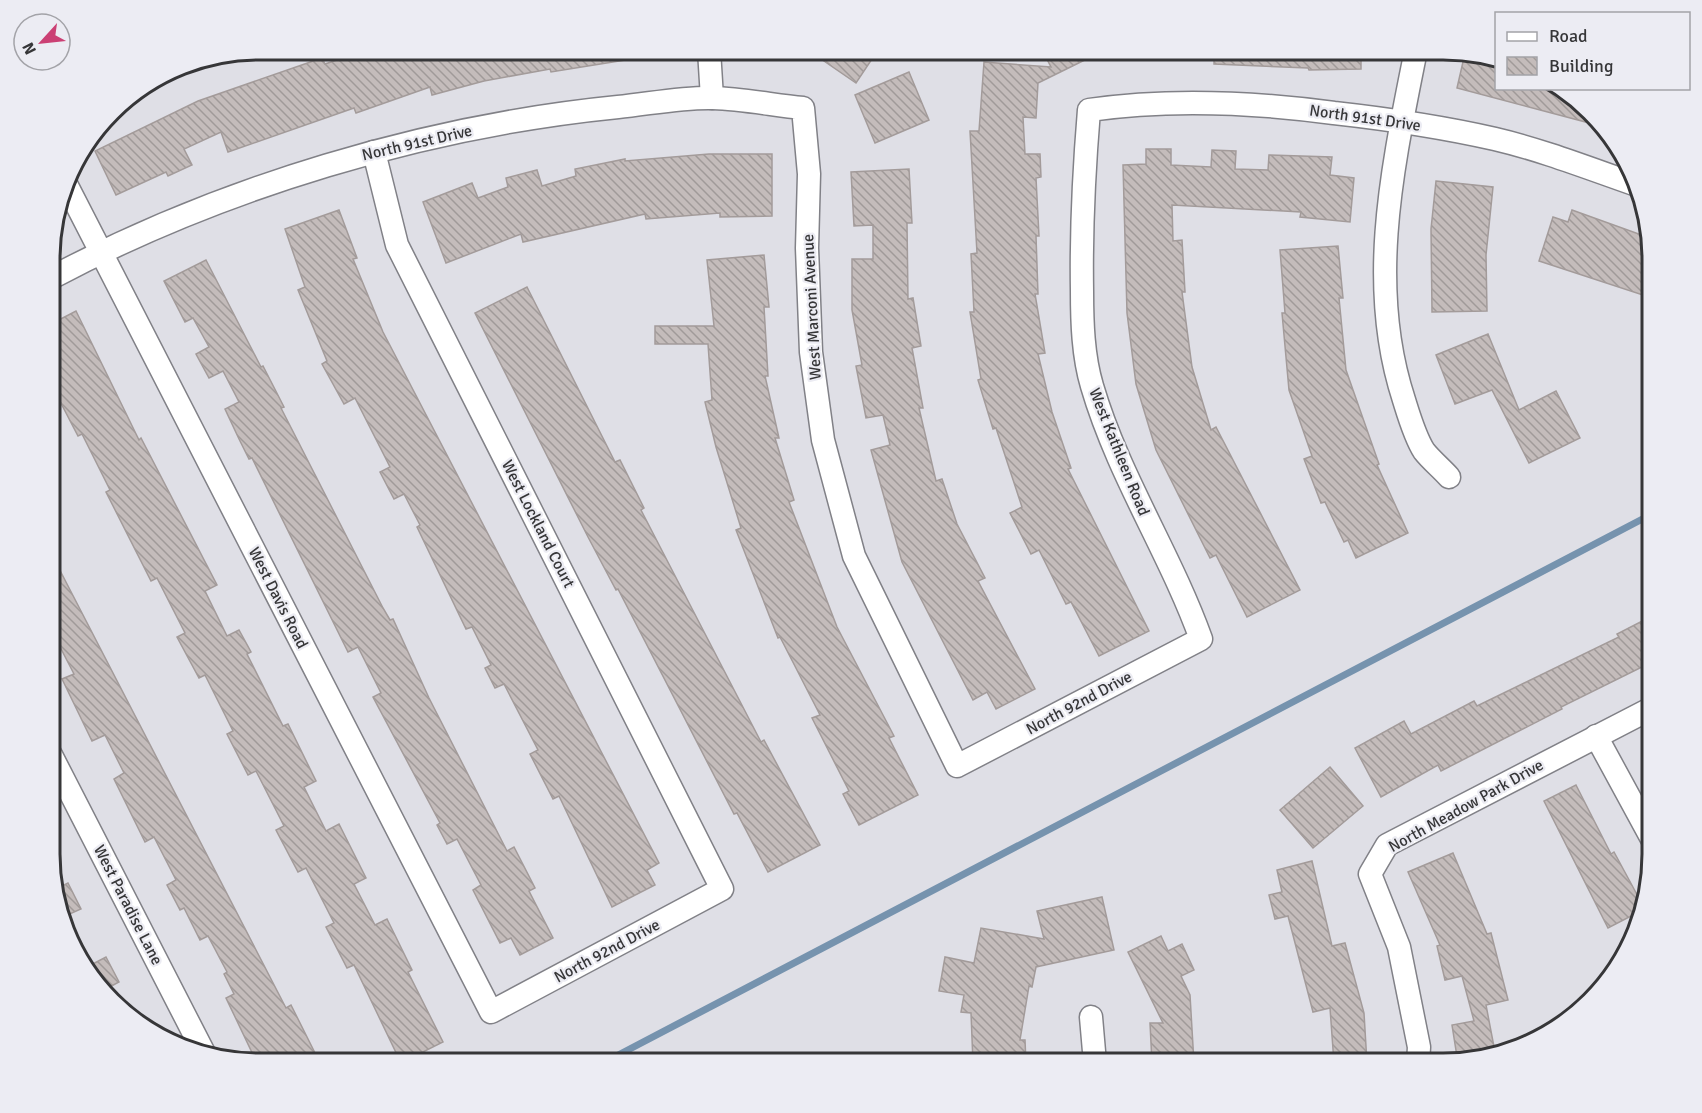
<svg xmlns="http://www.w3.org/2000/svg" width="1702" height="1113" font-family="Signika,sans-serif">
<defs>
<pattern id="building-back-hatch" width="6" height="6" patternUnits="userSpaceOnUse" patternTransform="scale(1.5)"><rect width="6" height="6" fill="#c4bcbb"/><path d="M-1 5l2 2M0 0l6 6M5-1l2 2" fill="none" stroke="#a09a99"/></pattern>
</defs>
<rect width="100%" height="100%" fill="#dfdfe6"/>
<g fill="none" stroke-linecap="round" stroke-linejoin="round">
<path stroke="#7693ae" stroke-width="7" d="M603 1063 1652 514"/>
</g>
<g fill="url(#building-back-hatch)" stroke="#a39b9a" stroke-width="1.5">
<path d="M366 50H630L631 59 551 72 550 69 484 81 432 95 430 87 356 113 354 108 228 152 221 132 184 149 192 165 168 176 166 172 116 195 95 151 198 101 322 58 325 64Z"/>
<path d="M808 50H878L856 83Z"/>
<path d="M1042 50H1105L1038 83 1036 118 1023 117 1025 154H1040L1041 177 1036 178 1039 236H1036L1038 294H1035L1045 353 1038 354 1052 412 1071 468 1068 469 1149 631 1099 656 1071 602 1066 604 1039 550 1031 554 1010 513 1022 507 996 428 993 429 978 380 981 379 970 312H974L971 254 977 253 970 131H979L984 62 1051 67Z"/>
<path d="M1214 50H1361V69L1309 70 1308 68 1214 64Z"/>
<path d="M1465 53 1497 58V88H1563L1597 125 1457 88Z"/>
<path d="M909 72 929 120 875 143 855 95Z"/>
<path d="M1146 149H1171V165L1211 167 1212 150 1236 151 1235 169 1268 170 1269 155 1332 157 1330 175 1354 178 1350 222 1300 217 1301 212 1172 205 1173 241 1182 240 1185 292H1182L1192 367 1211 430 1216 427 1300 590 1247 617 1216 555 1210 558 1156 450 1136 384 1127 313 1123 165 1146 164Z"/>
<path d="M709 154H772V216L720 217V213L646 219 645 214 523 242 521 234 446 263 423 202 472 183 478 198 508 187 506 178 537 170 542 186 576 176 575 169 625 159V161Z"/>
<path d="M909 169 912 223H907L908 299 913 298 921 346 912 348 923 408H919L936 481 942 479 957 524 985 578 978 581 1035 689 996 709 987 692 973 700 902 562 871 450 890 445 883 415 866 418 856 366 862 365 852 310V259H873V225L854 226 851 172Z"/>
<path d="M1436 181 1493 187 1486 255 1487 311 1432 312 1431 229Z"/>
<path d="M339 210 357 258 353 259 383 332 659 863 647 870 655 885 612 907 559 796 553 799 530 754 538 750 504 684 495 688 485 668 491 665 472 627 466 629 417 527 420 525 404 494 394 499 380 472 390 467 355 398 344 404 322 364 327 361 298 290 305 287 285 229Z"/>
<path d="M1572 210 1650 238 1652 298 1539 261 1553 217 1568 222Z"/>
<path d="M1338 246 1343 298H1339L1346 370 1379 464 1377 465 1408 533 1356 558 1348 540 1344 542 1325 502 1321 503 1304 459 1312 456 1289 390 1282 313H1285L1280 250Z"/>
<path d="M764 255 769 307H764L768 376H765L779 438H775L794 500 789 502 837 627 894 736 889 738 918 795 859 825 843 794 849 791 812 718 820 715 780 637 778 638 736 530 741 528 716 447 705 402 712 400 708 344H655V326H714L707 260Z"/>
<path d="M206 260 261 367 263 366 284 407 281 408 383 608 390 620 393 619 429 698 507 851 514 847 535 888 529 891 553 938 520 955 511 938 500 943 473 890 481 885 457 839 447 844 437 825 440 823 373 697 381 693 358 647 348 652 252 458 249 459 239 439 225 409 239 402 223 371 209 378 196 354 209 347 193 318 185 322 164 281Z"/>
<path d="M527 287 615 462 620 460 644 508 641 510 761 742 764 740 820 845 768 872 737 813 734 814 618 589 616 590 588 537 475 313Z"/>
<path d="M76 311 139 440 141 438 217 585 205 591 227 636 239 630 251 652 247 654 283 726 288 724 316 781 304 787 326 831 339 824 366 878 354 884 375 925 387 919 412 970 408 972 443 1042 401 1063 354 965 347 968 326 927 334 923 306 868 298 872 276 830 284 826 256 771 248 775 227 734 233 731 205 675 199 678 177 637 185 633 157 578 151 581 106 492 110 490 82 434 78 436 51 384V324Z"/>
<path d="M1488 334 1519 410 1556 391 1580 438 1529 463 1492 390 1455 404 1436 355Z"/>
<path d="M51 553 286 1008 291 1005 320 1063H257L226 998 234 994 224 974 227 972 208 936 200 940 184 908 180 910 167 885 176 880 154 837 145 842 114 779 124 773 105 735 92 741 62 679 74 674 59 645 51 649Z"/>
<path d="M1652 616V662L1561 707 1562 709 1441 771 1438 765 1381 797 1355 748 1404 721 1411 734 1474 701 1477 706 1619 637 1617 634Z"/>
<path d="M1330 767 1363 806 1313 848 1280 810Z"/>
<path d="M1576 785 1611 854 1614 852 1641 902 1637 913 1608 928 1544 801Z"/>
<path d="M1453 853 1487 934 1491 933 1508 1000 1486 1005 1495 1052 1458 1063 1452 1025 1474 1021 1462 976 1445 980 1437 946 1440 945 1408 872Z"/>
<path d="M1312 861 1332 946 1345 943 1364 1013 1367 1063H1334L1330 1008 1313 1012 1288 916 1275 919 1269 895 1282 892 1277 870Z"/>
<path d="M68 883 81 909 63 917 54 890Z"/>
<path d="M1102 897 1114 950 1036 967 1032 987 1029 986 1020 1040H1025L1026 1063H973L971 1013 961 1012 964 995 939 991 945 957 974 963 981 928 1044 939 1037 911Z"/>
<path d="M1161 936 1168 951 1182 944 1194 970 1181 976 1190 995 1194 1063H1152L1150 1023H1163L1128 952Z"/>
<path d="M106 957 119 982 106 989 85 968Z"/>
</g>
<g fill="none" stroke-linecap="round" stroke-linejoin="round">
<defs>
<g id="minor">
<path d="M709 50 712 98"/>
<path d="M1416 50C1393 165 1366 285 1404 400 1409 416 1415 437 1424 451 1431 460 1441 468 1449 477"/>
<path d="M66 184 491 1012 722 889 397 245 374 152"/>
<path d="M51 278C222 187 426 126 618 107 649 104 682 97 713 98 743 99 773 105 803 108L809 174 807 248 811 352 823 440 854 556 957 766 1201 639C1170 553 1118 475 1092 386 1083 356 1082 322 1082 291 1081 231 1084 170 1089 110 1171 98 1252 102 1334 113 1388 119 1442 127 1495 139 1542 150 1588 168 1634 184"/>
<path d="M1596 736 1652 839"/>
<path d="M51 755 205 1055"/>
<path d="M1091 1017 1095 1063"/>
<path d="M1418 1063 1419 1047 1399 947 1370 874 1387 845 1652 708"/>
</g>
</defs>
<use href="#minor" stroke="#818187" stroke-width="25"/>
<use href="#minor" stroke="#fff" stroke-width="22"/>
</g>
<g text-anchor="middle" dominant-baseline="central" stroke-width="4.5" stroke-linejoin="round" paint-order="stroke">
<g font-size="16" fill="#363638" stroke="#ececf3">
<text transform="translate(1365 118) rotate(8)">North 91st Drive</text>
<text transform="translate(417 143) rotate(-13)">North 91st Drive</text>
<text transform="translate(812 307) rotate(-93)">West Marconi Avenue</text>
<text transform="translate(1119 452) rotate(68)">West Kathleen Road</text>
<text transform="translate(538 524) rotate(63)">West Lockland Court</text>
<text transform="translate(278 598) rotate(63)">West Davis Road</text>
<text transform="translate(1079 703) rotate(-28)">North 92nd Drive</text>
<text transform="translate(1466 806) rotate(-29)">North Meadow Park Drive</text>
<text transform="translate(128 905) rotate(63)">West Paradise Lane</text>
<text transform="translate(607 951) rotate(-28)">North 92nd Drive</text>
</g>
</g>
<path d="M0 0H1702V1113H0ZM259 60H1443A199 199 0 0 1 1642 259V854A199 199 0 0 1 1443 1053H259A199 199 0 0 1 60 854V259A199 199 0 0 1 259 60Z" fill="#ececf3" fill-rule="evenodd"/>
<path fill="none" stroke="#363638" stroke-width="3" d="M259 60H1443A199 199 0 0 1 1642 259V854A199 199 0 0 1 1443 1053H259A199 199 0 0 1 60 854V259A199 199 0 0 1 259 60Z"/>
<rect x="1495" y="12" width="195" height="78" fill="#ececf3" stroke="#a3a3a8" stroke-width="1.5"/>
<rect x="1507" y="32" width="30" height="9" fill="#ffffff" stroke="#a3a3a8" stroke-width="1.5"/>
<text x="1549" y="42" font-size="18" fill="#363638">Road</text>
<rect x="1507" y="57" width="30" height="18" fill="url(#building-back-hatch)" stroke="#a3a3a8" stroke-width="1.5"/>
<text x="1549" y="72" font-size="18" fill="#363638">Building</text>
<g transform="translate(42 42) rotate(243)"><circle r="28" fill="#ececf3" stroke="#a3a3a8" stroke-width="1.5"/>
<path d="M0-4.5L10 22L0 15L-10 22Z" fill="#cb4074"/>
<text y="-9" font-size="16" font-weight="bold" text-anchor="middle" fill="#363638">N</text>
</g>
</svg>
